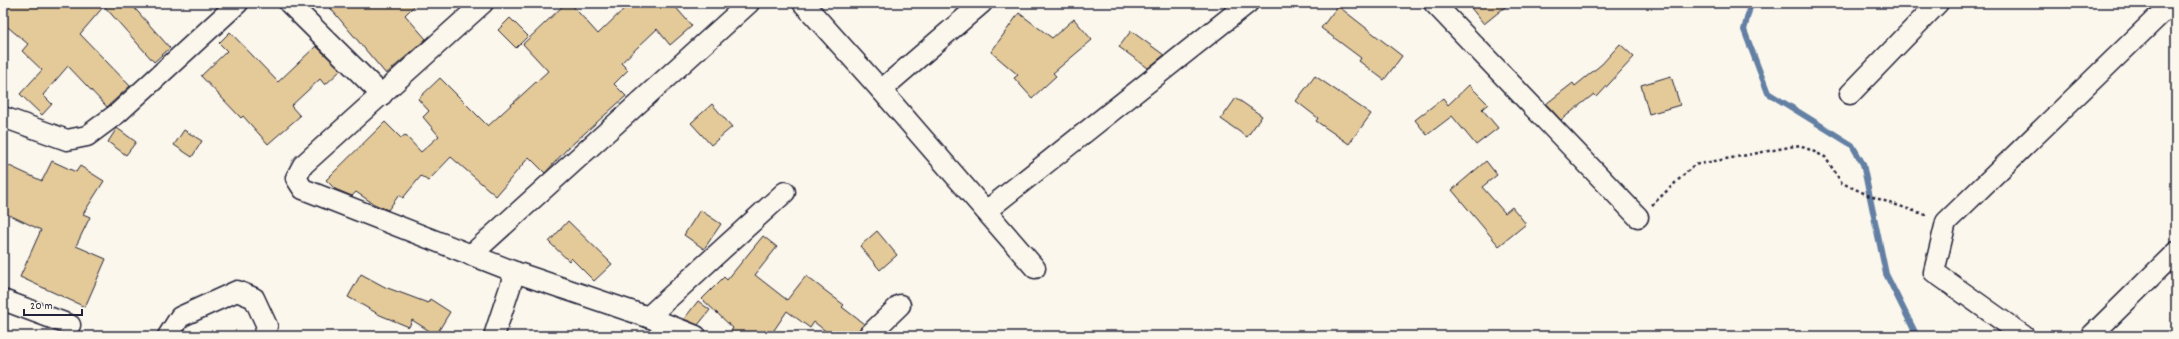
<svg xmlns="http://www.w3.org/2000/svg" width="2179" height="339" font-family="Dekko,sans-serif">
<rect width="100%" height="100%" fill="#fbf7ec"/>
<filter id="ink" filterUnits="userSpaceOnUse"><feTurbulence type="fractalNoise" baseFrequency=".025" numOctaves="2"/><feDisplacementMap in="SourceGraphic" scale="8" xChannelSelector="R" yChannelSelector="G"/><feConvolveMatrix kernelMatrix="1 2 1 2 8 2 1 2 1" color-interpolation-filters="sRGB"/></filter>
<g filter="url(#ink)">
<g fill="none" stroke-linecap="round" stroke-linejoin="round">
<path stroke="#6380a4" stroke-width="6" d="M1751 3 1744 30 1768 93 1852 145 1863 164 1886 274 1917 336"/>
</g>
<g fill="#e4ca99" stroke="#22223b">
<path d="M10 3H130L170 48 154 62 104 6 80 34 130 86 107 107 68 66 43 95 52 104 42 115 20 94 42 70 22 51 28 44 3 23V12Z"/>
<path d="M326 3H417L405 15 426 39 386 74Z"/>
<path d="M566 3H570L598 34 630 3H672L692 26 670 45 657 29 621 63 628 70 614 84 626 96 566 150 545 173 529 157 496 196 451 157 428 181 421 176 403 198 399 195 388 210 374 204 356 192 352 196 335 189 326 180 385 122 401 138 405 135 421 152 439 136 423 117 429 111 418 99 440 78 488 126 548 71 523 44Z"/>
<path d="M1467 3H1510L1484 24Z"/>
<path d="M1338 6 1402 56 1384 80 1359 61 1361 58 1321 28Z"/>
<path d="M1019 13 1052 38 1074 19 1092 40 1053 73 1056 76 1032 98 1014 78 1018 75 991 52Z"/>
<path d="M510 18 528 36 516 48 498 30Z"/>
<path d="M1131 31 1164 55 1148 68 1119 47Z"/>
<path d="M230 32 278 82 316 46 341 70 325 85 320 79 291 106 300 116 268 144 243 116 241 118 201 76 227 51 219 43Z"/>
<path d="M1620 44 1634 57 1597 97 1594 94 1561 120 1546 104 1573 83 1575 86 1602 64Z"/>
<path d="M1315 76 1371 114 1349 144 1316 121 1318 118 1296 101Z"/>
<path d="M1671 76 1680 105 1649 114 1641 85Z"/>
<path d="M1469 85 1488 104 1482 109 1498 128 1476 145 1452 116 1427 135 1415 120 1443 98 1448 105Z"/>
<path d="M1236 98 1262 116 1247 137 1221 119Z"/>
<path d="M712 104 732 127 711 145 691 123Z"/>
<path d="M117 128 136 142 126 155 108 142Z"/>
<path d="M184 130 202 141 192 157 174 145Z"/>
<path d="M52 161 76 172 80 166 104 181 83 214 90 217 76 246 106 259 85 307 20 277 41 230 3 212V163L42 181Z"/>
<path d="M1486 161 1497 175 1482 187 1505 213 1512 207 1526 224 1499 246 1452 190Z"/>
<path d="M700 210 721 224 704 249 684 235Z"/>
<path d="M568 221 612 264 594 281 571 258 569 261 549 242Z"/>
<path d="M877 231 897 255 880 270 860 246Z"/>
<path d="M763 236 777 247 755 275 787 300 806 276 844 305 842 307 864 324 857 332V336H832L814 322 810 328 787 311 770 336H728L733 328 702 299 724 277 727 280Z"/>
<path d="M361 274 385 287 428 303 430 299 450 312 436 335 412 320 409 327 380 315 348 297Z"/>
<path d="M698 301 710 310 698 325 684 319Z"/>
</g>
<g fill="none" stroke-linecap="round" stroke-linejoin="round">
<defs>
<g id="minor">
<path d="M289 3 382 95"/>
<path d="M483 3 303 165 296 178 303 189 515 272 648 317 696 336"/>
<path d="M803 3 881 90 1035 268"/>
<path d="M1434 3 1638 217"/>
<path d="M881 90 982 3"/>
<path d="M1850 94 1938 3"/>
<path d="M3 117 67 140 87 136 118 113 238 3"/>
<path d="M986 211 1248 3"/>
<path d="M471 255 749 3"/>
<path d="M3 300 70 325"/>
<path d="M648 317 785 192"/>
<path d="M168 336 180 317 237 291 254 298 267 326 264 336"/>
<path d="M494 336 515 272"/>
<path d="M868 336 900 305"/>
<path d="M2024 336 1934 272 1946 222 2172 3"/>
<path d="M2091 336 2176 252"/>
</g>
</defs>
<use href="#minor" stroke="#22223b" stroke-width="23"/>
<path stroke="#22223b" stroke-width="2.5" stroke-dasharray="3 3" stroke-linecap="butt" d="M1652 205 1694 165 1800 145 1825 157 1842 183 1870 196 1929 216"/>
<use href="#minor" stroke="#fbf7ec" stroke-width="20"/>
</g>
</g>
<rect width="2179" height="339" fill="none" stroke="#fbf7ec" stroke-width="16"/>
<rect x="8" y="8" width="2163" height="323" fill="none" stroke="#22223b" stroke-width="1.5" filter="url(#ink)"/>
<path d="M24 309v6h58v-6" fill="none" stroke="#22223b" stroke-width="2"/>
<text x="30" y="309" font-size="12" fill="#22223b" stroke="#fbf7ec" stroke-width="3" paint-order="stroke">20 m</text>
</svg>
